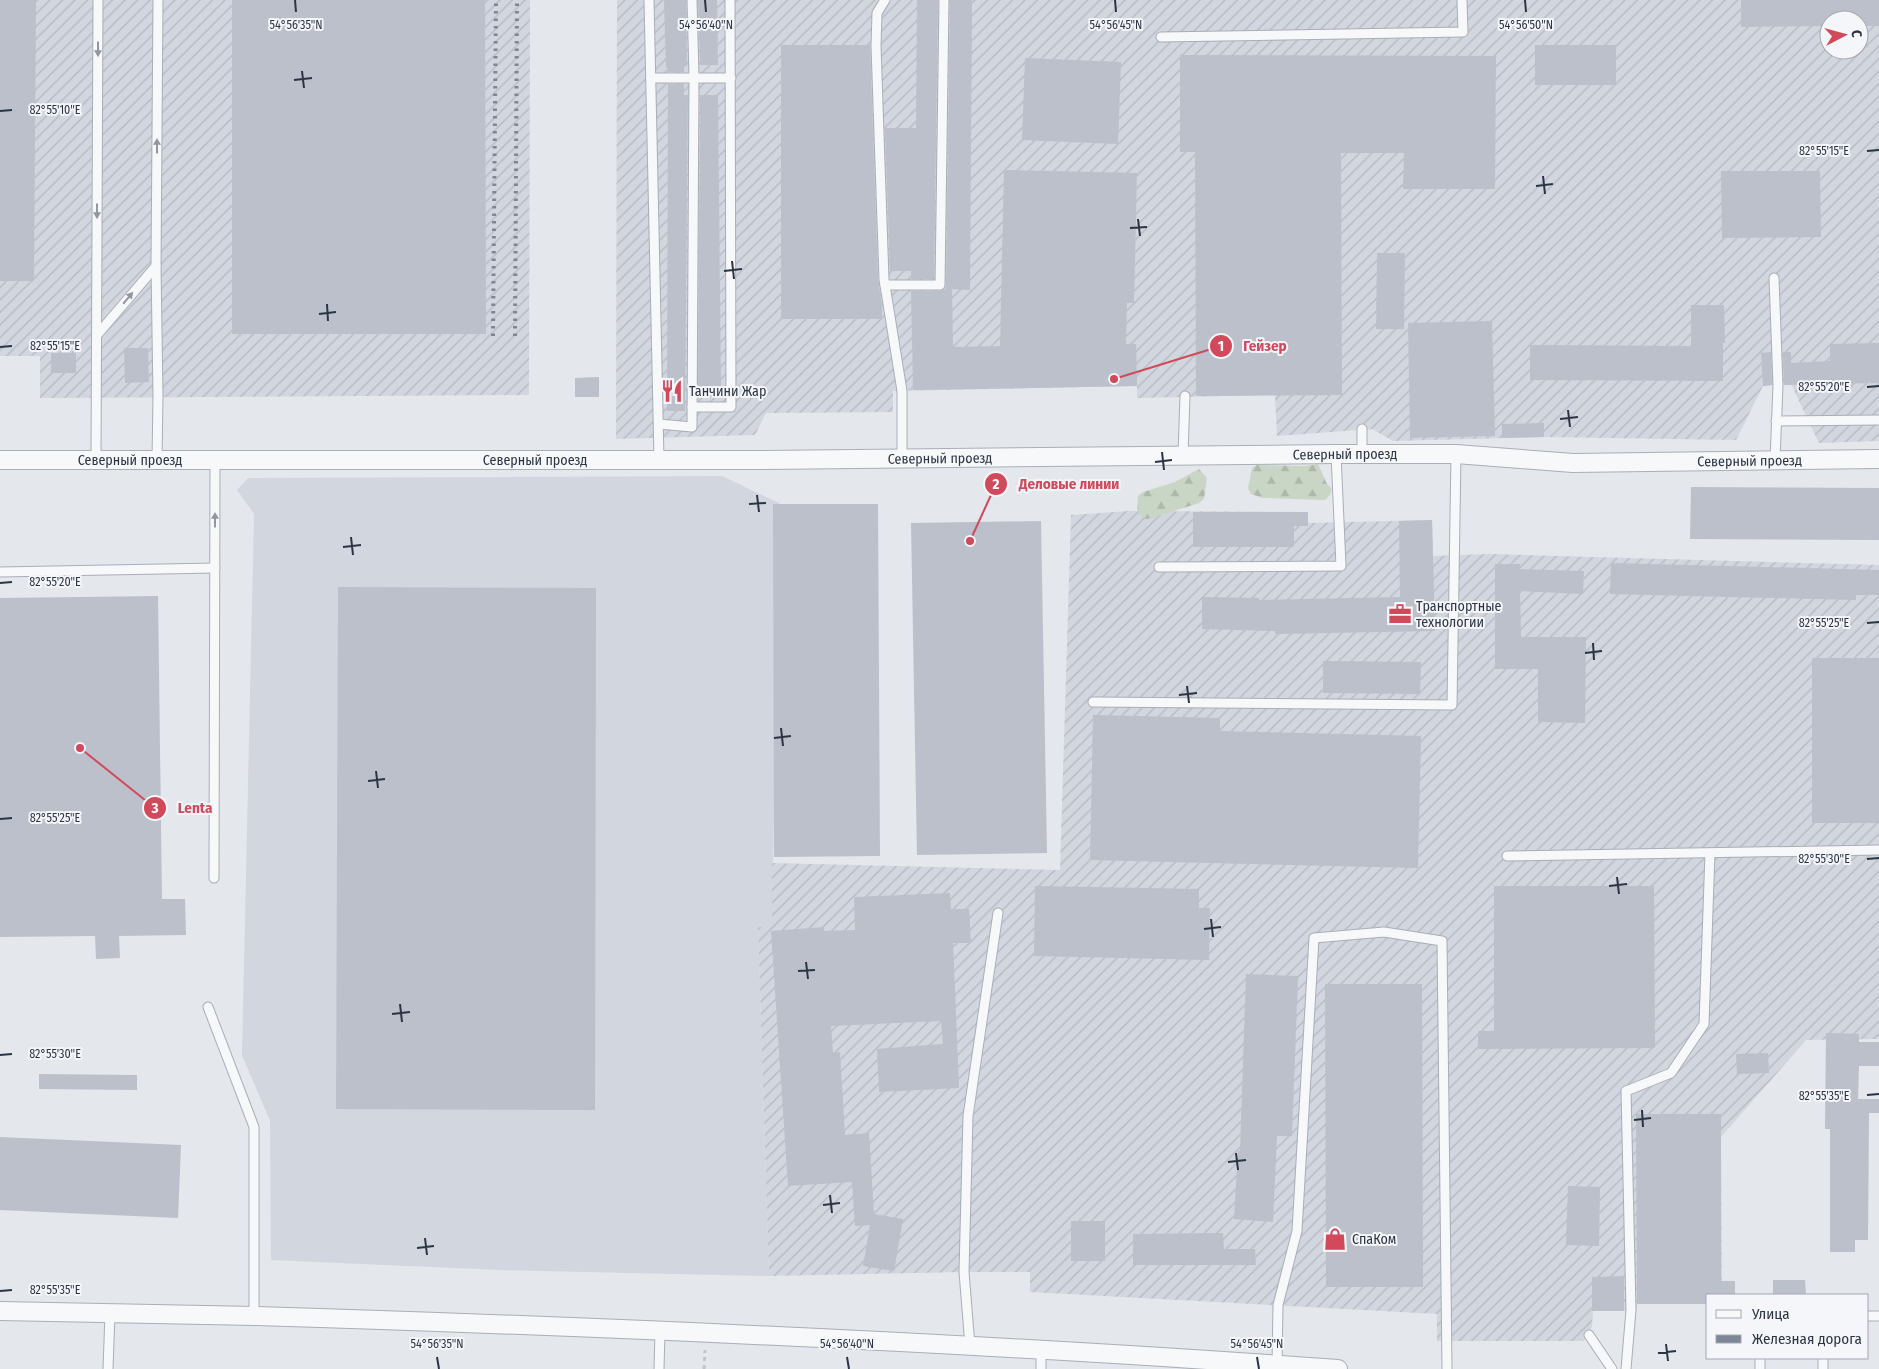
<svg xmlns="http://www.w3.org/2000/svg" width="1879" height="1369" font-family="'Fira Sans Condensed',sans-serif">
<defs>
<pattern id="industrial-furrows" width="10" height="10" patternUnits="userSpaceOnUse" patternTransform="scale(1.25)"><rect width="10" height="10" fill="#d2d6de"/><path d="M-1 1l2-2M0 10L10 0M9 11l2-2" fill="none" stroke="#b4b8c0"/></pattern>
<pattern id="forest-firs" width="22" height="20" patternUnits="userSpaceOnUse" patternTransform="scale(1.25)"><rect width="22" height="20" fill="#c9d6c5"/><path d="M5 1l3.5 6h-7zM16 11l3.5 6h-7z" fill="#adb8ab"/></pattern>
</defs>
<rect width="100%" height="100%" fill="#e4e7ec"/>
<path fill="#d2d6de" d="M722 476 779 503 772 927 758 928 769 1276 501 1270 271 1260 270 1121 242 1055 254 514 237 490 248 478Z"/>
<g fill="url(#industrial-furrows)" fill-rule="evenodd">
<path d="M0 0H530L529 395 40 398V356H0Z"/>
<path d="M617 0H1879V441L1819 443 1791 384 1763 386 1736 440 1544 437 1393 441 1372 429 1277 436 1275 395 1137 398V386L893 391V412L766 413 755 435 616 439ZM1829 20H1859V50H1829Z"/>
<path d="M1129 511 1308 512V523L1432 520 1433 556 1489 554 1879 565V1039L1806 1040 1721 1137 1722 1295H1708V1304H1637V1310L1593 1311 1592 1326 1589 1335 1583 1341H1437V1314L1030 1292V1272H964L769 1276 758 927H772V863L1060 870 1071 515Z"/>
</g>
<g fill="url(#forest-firs)">
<path d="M1318 464 1327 484 1332 489 1330 495 1325 500 1263 498 1251 494 1248 488 1252 468 1257 465 1305 466Z"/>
<path d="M1199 469 1207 478 1204 499 1199 503 1152 518 1146 519 1140 516 1137 509 1138 496 1143 492 1175 482Z"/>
</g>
<g fill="#bbc0ca">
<path d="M0 0H36L34 281H0Z"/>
<path d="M232 0H485L486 334H232Z"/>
<path d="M664 0H686L687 66H684V72H668V68H666Z"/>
<path d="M698 0H717L718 65H700Z"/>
<path d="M917 0H938L934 279H911V271H890L885 128H916Z"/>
<path d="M950 0H972L970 290 952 289 953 347 1000 346 1004 170 1137 173 1134 303H1127L1126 344H1136L1137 386 913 390 911 291H940L945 289 946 285Z"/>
<path d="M1741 0H1879V26H1859V20H1829V26L1741 27Z"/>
<path d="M781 45H870L878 279 882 305V319H781Z"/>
<rect x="1535" y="45" width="81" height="40"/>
<path d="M1180 55 1496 56 1495 189H1403L1404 153H1341L1342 395 1196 396 1195 152H1180Z"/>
<path d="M1025 58 1121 62 1118 144 1022 140Z"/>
<path d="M668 84H684V95H688L685 411H667Z"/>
<path d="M700 95H718L721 396 698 397Z"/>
<path d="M1721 171H1820L1821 237 1722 238Z"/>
<path d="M1377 253H1405L1404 329H1376Z"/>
<path d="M1691 305H1724L1725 343H1723V381L1530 380V345L1691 346Z"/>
<path d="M1492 321 1495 436 1410 438 1408 323Z"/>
<path d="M1879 343V383L1784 385 1783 352H1791V363L1830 361V344Z"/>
<path d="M124 348H148L149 382 125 383Z"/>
<path d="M1771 352 1772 385 1763 386 1761 353Z"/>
<rect x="51" y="353" width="25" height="20"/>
<path d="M599 377V397H575V378Z"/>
<path d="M1544 423V437L1502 438V424Z"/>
<path d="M1691 487 1879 488V540L1690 539Z"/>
<path d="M773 504H878L880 856 774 857Z"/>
<path d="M1193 512H1308V526H1294V547H1193Z"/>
<path d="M1432 520 1435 631 1275 634V631L1202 629V597L1259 598V600L1400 597 1399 521Z"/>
<path d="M1041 521 1047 853 917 855 911 523Z"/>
<path d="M1611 563 1879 570V595H1856V600L1610 594Z"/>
<path d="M1495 564H1520V569L1584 571 1583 594 1520 591 1521 637H1586L1585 723 1538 722V669H1495Z"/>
<path d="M338 587 596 588 595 1110 336 1109Z"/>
<path d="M158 596 162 899H185L186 935 119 936 120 958 96 959 95 936 0 937V598Z"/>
<rect x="1812" y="658" width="67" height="165"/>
<path d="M1323 661 1421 662 1420 694 1323 693Z"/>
<path d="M1093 715 1220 718V731L1421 736 1418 868 1090 860Z"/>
<path d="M1035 886 1199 889V908H1210L1209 960 1034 956Z"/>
<path d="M1494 886H1654L1655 1048 1478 1049V1031H1494Z"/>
<path d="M950 893 951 909H969L971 943H953L959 1088 879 1092 877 1049 943 1044 941 1021 831 1026 833 1053 840 1052 845 1135 869 1133 874 1214 903 1219 894 1271 863 1266 870 1225 855 1226 852 1182 788 1186 771 931 824 927V931L855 930 854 897Z"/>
<path d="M1246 974 1298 976 1292 1136H1277L1273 1222 1234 1219 1238 1151H1240Z"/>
<path d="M1325 984H1422L1423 1287H1326Z"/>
<path d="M1826 1033 1859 1034V1042H1879V1066H1859L1858 1099H1879V1113H1869L1868 1240H1855V1252H1830V1129H1825Z"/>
<path d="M1768 1053 1769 1073 1737 1074 1736 1054Z"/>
<path d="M39 1074 137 1075V1090L39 1089Z"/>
<path d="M1636 1114H1721V1281H1735V1295H1708V1304H1637Z"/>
<path d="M0 1137 181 1145 178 1218 0 1210Z"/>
<path d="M1568 1186 1600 1187 1599 1246 1566 1245Z"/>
<rect x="1071" y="1221" width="34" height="40"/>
<path d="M1223 1233 1224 1249H1255L1256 1265H1133V1234Z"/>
<path d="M1624 1276V1311H1592V1277Z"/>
<path d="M1773 1280H1805L1806 1295H1773Z"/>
</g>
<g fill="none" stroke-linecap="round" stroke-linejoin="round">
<defs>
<g id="service">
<path d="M649 0 659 459"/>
<path d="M885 0 877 13 876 46 884 279 902 391V457"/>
<path d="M1161 37 1463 32 1462 0"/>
<path d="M651 78H731"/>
<path d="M156 266 158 397 157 459"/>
<path d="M1774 278 1778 385 1775 460"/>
<path d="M885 285H940L944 0"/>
<path d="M97 335 156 266 158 0"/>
<path d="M692 407H731L730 0"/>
<path d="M1776 421 1879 420"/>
<path d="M659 424 692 427 694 77 692 0"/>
<path d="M1362 429V454"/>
<path d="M1183 455 1185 396"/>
<path d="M96 459 98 0"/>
<path d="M1159 567 1341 566 1336 454"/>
<path d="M0 572 215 568"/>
<path d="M1093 702 1452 705 1456 454"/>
<path d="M1507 856 1879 850"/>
<path d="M214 878 215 459"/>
<path d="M208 1007 254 1127V1316"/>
<path d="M1868 1316H1879"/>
<path d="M1589 1335 1612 1369"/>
<path d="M970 1346 964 1272 968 1116 998 913"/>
<path d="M1823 1358V1369"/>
<path d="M1277 1365 1278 1305 1297 1231 1314 938 1384 932 1442 941 1447 1369"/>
<path d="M108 1369 110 1314"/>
<path d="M659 1369 660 1332"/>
<path d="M1041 1369V1351"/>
<path d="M1626 1369 1631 1310 1626 1091 1671 1073 1704 1024 1710 853"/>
<path d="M1760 1369V1358"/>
</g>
<g id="minor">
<path id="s1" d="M0 460H764L1336 454H1456L1573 463 1879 459"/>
<path d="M0 1311C85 1313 171 1314 256 1316 617 1327 978 1343 1338 1369"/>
</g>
</defs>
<use href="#service" stroke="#a9aeb7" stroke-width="11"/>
<use href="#minor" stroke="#a9aeb7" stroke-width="20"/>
<path stroke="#c2c5cb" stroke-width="3" stroke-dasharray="4 4" stroke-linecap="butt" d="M704 1369 705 1350"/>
<use href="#service" stroke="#f7f8fa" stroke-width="9"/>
<use href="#minor" stroke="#f7f8fa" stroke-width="18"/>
<g stroke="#7d8696" stroke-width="4" stroke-dasharray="2.5 5" stroke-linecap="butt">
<path d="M493 336 496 0"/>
<path d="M515 336 517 0"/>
</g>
</g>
<defs><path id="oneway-solid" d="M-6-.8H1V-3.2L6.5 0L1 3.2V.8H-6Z" transform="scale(1.25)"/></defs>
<g fill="#9196a0">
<use href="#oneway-solid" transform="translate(98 49) rotate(90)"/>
<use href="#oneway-solid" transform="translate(157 146) rotate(-90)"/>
<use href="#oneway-solid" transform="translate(97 211) rotate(90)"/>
<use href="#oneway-solid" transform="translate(128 298) rotate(-50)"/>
<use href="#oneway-solid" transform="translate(215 520) rotate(-90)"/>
</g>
<path fill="none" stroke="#2b3445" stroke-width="2" d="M295 0 296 12M705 0 706 12M1115 0 1116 12M1525 0 1526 12M302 71 304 88M294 80 312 78M0 111 12 110M1867 151 1879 150M1543 176 1545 194M1536 186 1553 184M1138 219 1140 236M1130 228 1147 227M732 261 734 279M724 271 742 269M327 304 328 321M319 314 336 312M0 347 12 346M1867 387 1879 386M1568 410 1570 427M1560 419 1578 417M1162 452 1164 470M1155 462 1172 460M757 495 759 512M749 504 766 503M351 537 353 555M343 547 361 545M0 583 12 582M1867 623 1879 622M1593 643 1594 660M1585 653 1602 651M1187 686 1189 703M1179 695 1197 693M781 728 783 746M774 738 791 736M376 771 378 788M368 781 385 779M0 819 12 818M1867 859 1879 858M1617 877 1619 894M1609 886 1627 884M1211 919 1213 937M1204 929 1221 927M806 962 808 979M798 971 815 970M400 1004 402 1022M392 1014 410 1012M0 1055 12 1054M1867 1095 1879 1094M1642 1110 1643 1127M1634 1120 1651 1118M1236 1153 1238 1170M1228 1162 1246 1160M830 1195 832 1213M823 1205 840 1203M425 1238 427 1255M417 1248 434 1246M0 1291 12 1290M1666 1344 1668 1361M1658 1353 1676 1351M437 1357 439 1369M847 1357 849 1369M1257 1357 1259 1369"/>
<defs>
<symbol id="restaurant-bare" viewBox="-9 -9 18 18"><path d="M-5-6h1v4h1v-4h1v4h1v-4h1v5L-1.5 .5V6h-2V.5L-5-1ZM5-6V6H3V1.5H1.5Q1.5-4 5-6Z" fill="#d1495b" stroke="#f4f6f9" stroke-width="2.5" paint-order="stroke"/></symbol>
<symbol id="office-bare" viewBox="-9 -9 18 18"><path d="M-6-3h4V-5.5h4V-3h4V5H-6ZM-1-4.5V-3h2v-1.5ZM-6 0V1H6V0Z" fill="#d1495b" stroke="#f4f6f9" stroke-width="2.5" paint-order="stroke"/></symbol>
<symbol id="shop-bare" viewBox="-9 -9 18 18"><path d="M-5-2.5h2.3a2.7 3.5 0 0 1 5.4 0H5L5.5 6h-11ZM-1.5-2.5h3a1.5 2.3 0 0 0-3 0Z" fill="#d1495b" stroke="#f4f6f9" stroke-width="2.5" paint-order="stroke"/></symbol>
</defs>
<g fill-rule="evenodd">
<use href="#restaurant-bare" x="656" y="375" width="32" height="32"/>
<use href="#office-bare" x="1384" y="598" width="32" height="32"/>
<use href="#shop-bare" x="1319" y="1223" width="32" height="32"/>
</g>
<g text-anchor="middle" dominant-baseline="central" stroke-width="4" stroke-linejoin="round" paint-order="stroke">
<g font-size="14" fill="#2b3445" stroke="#f4f6f9" text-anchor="start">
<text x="689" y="391">Танчини Жар</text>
<text x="1416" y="606">Транспортные<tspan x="1416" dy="16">технологии</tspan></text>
<text x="1352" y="1239">СпаКом</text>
</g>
<g font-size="14" fill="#2b3445" stroke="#f4f6f9">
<text stroke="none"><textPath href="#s1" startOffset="1345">Северный проезд</textPath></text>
<text stroke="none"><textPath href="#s1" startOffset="940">Северный проезд</textPath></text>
<text stroke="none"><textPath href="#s1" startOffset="130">Северный проезд</textPath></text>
<text stroke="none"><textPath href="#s1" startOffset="535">Северный проезд</textPath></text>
<text stroke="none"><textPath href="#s1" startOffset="1750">Северный проезд</textPath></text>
</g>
</g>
<g font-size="12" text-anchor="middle" fill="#2b3445" stroke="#f4f6f9" stroke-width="4" stroke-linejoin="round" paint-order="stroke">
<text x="296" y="29">54°56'35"N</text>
<text x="706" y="29">54°56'40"N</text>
<text x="1116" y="29">54°56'45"N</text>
<text x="1526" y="29">54°56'50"N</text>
<text x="55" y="114">82°55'10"E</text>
<text x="1824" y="155">82°55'15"E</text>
<text x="55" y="350">82°55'15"E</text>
<text x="1824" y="391">82°55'20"E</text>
<text x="55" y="586">82°55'20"E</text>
<text x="1824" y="627">82°55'25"E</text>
<text x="55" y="822">82°55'25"E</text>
<text x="1824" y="863">82°55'30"E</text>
<text x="55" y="1058">82°55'30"E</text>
<text x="1824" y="1100">82°55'35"E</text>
<text x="55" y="1294">82°55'35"E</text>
<text x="437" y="1348">54°56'35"N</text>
<text x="847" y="1348">54°56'40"N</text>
<text x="1257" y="1348">54°56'45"N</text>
</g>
<path fill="none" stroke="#d1495b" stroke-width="2" d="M1114 379L1221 346M970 541L996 484M80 748L155 808"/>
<g fill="#d1495b" stroke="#f4f6f9" stroke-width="2">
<circle cx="1114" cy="379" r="5"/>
<circle cx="970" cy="541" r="5"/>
<circle cx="80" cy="748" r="5"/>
<circle cx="1221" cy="346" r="12"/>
<circle cx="996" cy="484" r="12"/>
<circle cx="155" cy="808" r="12"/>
</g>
<g font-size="15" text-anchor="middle" font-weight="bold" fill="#fff">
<text x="1221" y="351">1</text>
<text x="996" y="489">2</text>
<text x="155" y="813">3</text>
</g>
<g font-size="15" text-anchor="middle" font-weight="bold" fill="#d1495b" stroke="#f4f6f9" stroke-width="4" stroke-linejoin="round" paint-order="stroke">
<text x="1265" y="351">Гейзер</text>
<text x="1069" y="489">Деловые линии</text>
<text x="195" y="813">Lenta</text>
</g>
<rect x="1706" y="1294" width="162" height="65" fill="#f4f6f9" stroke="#a4a8b1"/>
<rect x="1716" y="1310" width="25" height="8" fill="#f7f8fa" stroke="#a4a8b1"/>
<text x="1752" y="1319" font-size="15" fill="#2b3445">Улица</text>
<rect x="1716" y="1335" width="25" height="8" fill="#7d8696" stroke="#a4a8b1"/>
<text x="1752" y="1344" font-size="15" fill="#2b3445">Железная дорога</text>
<g transform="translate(1844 35) rotate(84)"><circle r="24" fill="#f4f6f9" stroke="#a4a8b1"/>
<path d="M0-4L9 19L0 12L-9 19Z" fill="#d1495b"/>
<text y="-8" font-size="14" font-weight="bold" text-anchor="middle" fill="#2b3445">С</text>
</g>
</svg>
